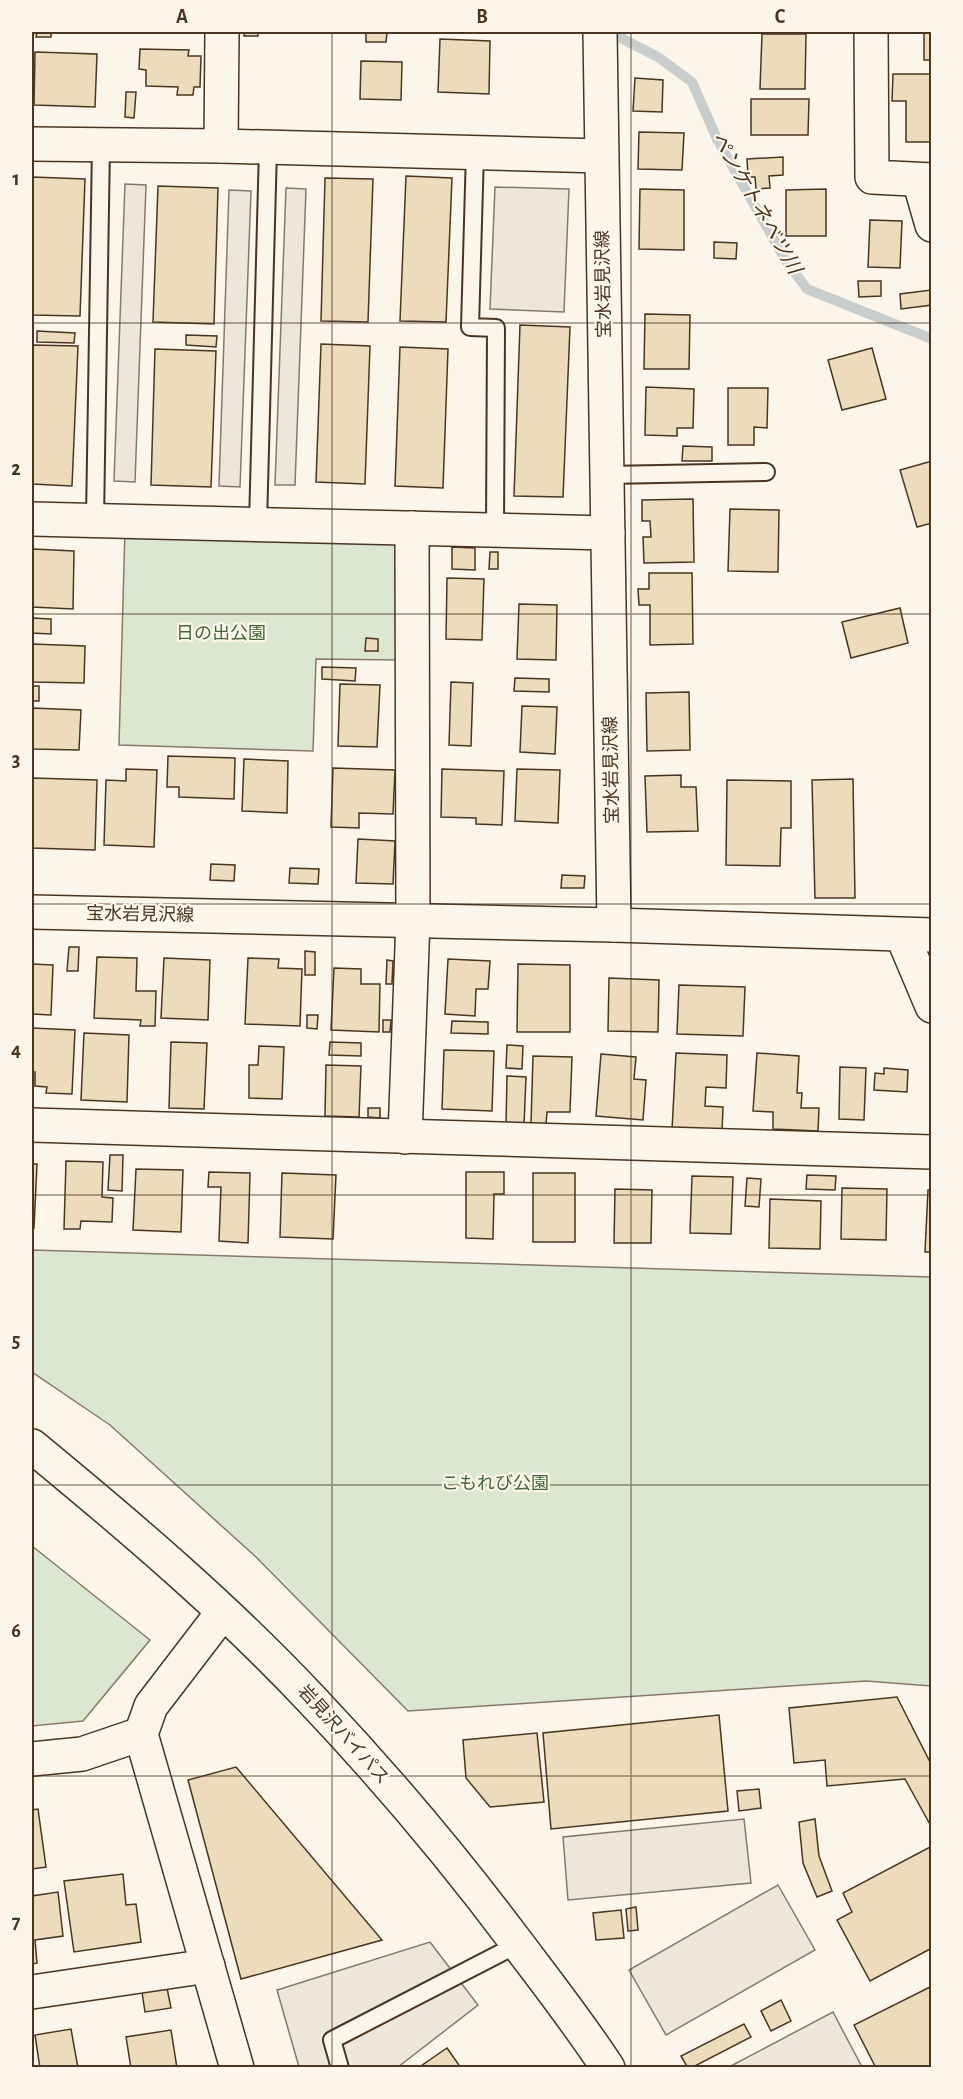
<svg xmlns="http://www.w3.org/2000/svg" width="963" height="2099" font-family="'Alegreya Sans','Noto Sans JP',sans-serif">
<rect width="100%" height="100%" fill="#fbf6e9"/>
<g fill="#dce7d0" stroke="#887966" stroke-width="1.5">
<path d="M125 529 403 536 400 660 316 659 313 751 119 745Z"/>
<path d="M32 1250 931 1277V1686L866 1681 408 1711 256 1557 110 1425 32 1372Z"/>
<path d="M32 1546 150 1640 83 1721 32 1726Z"/>
</g>
<g fill="#ede7d9" stroke="#887966" stroke-width="1.5">
<path d="M125 184 146 185 135 482 114 481Z"/>
<path d="M495 187 569 189 564 312 490 309Z"/>
<path d="M286 188 306 189 295 485H275Z"/>
<path d="M229 190 251 191 240 487 219 486Z"/>
<path d="M744 1819 751 1883 568 1900 563 1837Z"/>
<path d="M778 1885 815 1950 666 2035 629 1970Z"/>
<path d="M430 1942 478 2005 398 2067H299L277 1990Z"/>
<path d="M833 2012 862 2067H729Z"/>
</g>
<g fill="none" stroke-linecap="round" stroke-linejoin="round">
<path stroke="#c9cecd" stroke-width="10" d="M609 32 658 57 692 82 717 139 786 261 807 289 932 339"/>
</g>
<g fill="#ecdcbc" stroke="#4a3520" stroke-width="1.5">
<path d="M37 32H51V37H36Z"/>
<path d="M245 32H258V36H244Z"/>
<path d="M366 32 387 33 386 42H366Z"/>
<rect x="924" y="32" width="8" height="28"/>
<path d="M762 34H806L805 89H760Z"/>
<path d="M440 39 490 41 489 94 438 92Z"/>
<path d="M140 49 189 50 188 56H201L200 87H194L193 95H177L178 87 146 86V70L139 69Z"/>
<path d="M35 52 97 54 95 107 34 105Z"/>
<path d="M361 61 402 62 401 100 360 99Z"/>
<path d="M893 74H930L932 142H906V101H892Z"/>
<path d="M635 78 663 80 662 112 633 111Z"/>
<path d="M126 92H136L134 118 125 117Z"/>
<path d="M751 99H809L808 135H751Z"/>
<path d="M639 132 684 133 682 170 638 169Z"/>
<path d="M783 157V175L769 176 770 188 756 189 755 177H748L747 159Z"/>
<path d="M406 176 452 178 446 322 400 321Z"/>
<path d="M32 177 85 179 80 316 32 315Z"/>
<path d="M325 178 373 179 368 322 321 321Z"/>
<path d="M158 186 218 188 214 324 153 322Z"/>
<path d="M640 189 684 190V250L639 249Z"/>
<path d="M826 189V236H786V190Z"/>
<path d="M870 220 902 221 900 268 868 267Z"/>
<path d="M714 242 737 243 736 259 714 258Z"/>
<path d="M858 281H881V296L859 297Z"/>
<path d="M931 290 932 305 901 309 900 294Z"/>
<path d="M645 314 690 315 689 369H644Z"/>
<path d="M520 325 570 327 563 497 514 496Z"/>
<path d="M37 331 75 333 74 343 37 342Z"/>
<path d="M186 335 217 336 216 347 186 345Z"/>
<path d="M321 344 370 346 365 484 316 482Z"/>
<path d="M32 345 78 346 72 486 32 484Z"/>
<path d="M400 347 448 349 443 488 395 486Z"/>
<path d="M872 348 886 399 842 410 828 360Z"/>
<path d="M155 349 216 351 211 487 151 485Z"/>
<path d="M646 387 694 389 693 428H677V436L645 435Z"/>
<path d="M728 388H768L767 428 754 427V445H728Z"/>
<path d="M683 446 712 447V461H682Z"/>
<path d="M932 461V523L917 527 900 470Z"/>
<path d="M693 499 694 562 644 563 643 537H651L650 521H642V500Z"/>
<path d="M730 509 779 510 778 572 728 571Z"/>
<path d="M452 547 475 548V570L452 569Z"/>
<path d="M33 549 74 551 73 609 32 607Z"/>
<path d="M490 552H498V569H489Z"/>
<path d="M649 573H692L693 644 650 645V605H639L638 589H649Z"/>
<path d="M447 578 484 579 482 640 446 639Z"/>
<path d="M519 604 557 605 556 660 517 659Z"/>
<path d="M900 608 908 643 851 658 842 622Z"/>
<path d="M32 618 51 619V634L32 633Z"/>
<path d="M366 638 378 639V651H365Z"/>
<path d="M32 644 85 646 84 683 32 682Z"/>
<path d="M322 667 356 668 355 681 322 679Z"/>
<path d="M515 678 549 679V692L514 691Z"/>
<path d="M451 682 473 683 471 746 449 745Z"/>
<path d="M340 684 380 685 377 747 338 746Z"/>
<rect x="32" y="686" width="7" height="15"/>
<path d="M689 692 690 750 647 751 646 693Z"/>
<path d="M522 706 557 707 555 754 520 752Z"/>
<path d="M32 708 81 710 79 750 32 749Z"/>
<path d="M168 756 235 758 234 799 179 797V787H167Z"/>
<path d="M244 759 288 761 287 813 242 811Z"/>
<path d="M333 768 395 770 393 814 359 813V828L331 827Z"/>
<path d="M126 769 157 770 154 847 104 845 106 780 126 781Z"/>
<path d="M442 769 504 771 502 825 476 824V818L441 817Z"/>
<path d="M517 769 560 770 558 823 515 821Z"/>
<path d="M681 775V787H696L698 831 647 832 645 776Z"/>
<path d="M32 778 97 780 95 850 32 848Z"/>
<path d="M853 779 855 898H815L812 780Z"/>
<path d="M727 780 791 781V828H781L780 866 726 865Z"/>
<path d="M358 839 395 841 393 884 356 883Z"/>
<path d="M211 864 235 865 234 881 210 880Z"/>
<path d="M290 868 319 869 318 884 289 883Z"/>
<path d="M562 875 585 876 584 888H561Z"/>
<path d="M69 947H79L78 971H67Z"/>
<path d="M305 951 315 952V975H305Z"/>
<path d="M97 957 137 958 136 991H156L155 1026H140L141 1020 94 1018Z"/>
<path d="M164 958 210 960 208 1020 161 1018Z"/>
<path d="M248 958 279 959 278 968 302 969 300 1026 245 1024Z"/>
<path d="M448 959 490 961 488 989H476L475 1016 445 1014Z"/>
<path d="M387 960 393 961 392 984H386Z"/>
<path d="M32 964 53 965 51 1015 32 1014Z"/>
<path d="M518 964 570 965V1032H517Z"/>
<path d="M334 968 361 969V984H380L379 1032 331 1030Z"/>
<path d="M609 978 659 980 658 1032 608 1031Z"/>
<path d="M679 985 745 987 743 1036 677 1034Z"/>
<path d="M307 1015H318L317 1029 307 1028Z"/>
<path d="M383 1020H391L390 1032H383Z"/>
<path d="M452 1021 488 1022V1034L451 1033Z"/>
<path d="M32 1028 75 1030 72 1094 46 1093 47 1087 35 1086V1072H32Z"/>
<path d="M84 1033 129 1035 127 1102 81 1100Z"/>
<path d="M171 1042 207 1043 204 1109 169 1108Z"/>
<path d="M330 1042 361 1043V1056L329 1055Z"/>
<path d="M507 1045 523 1046 522 1069 506 1068Z"/>
<path d="M259 1046 284 1047 282 1099 249 1098V1065H258Z"/>
<path d="M444 1050 494 1051 492 1111 442 1109Z"/>
<path d="M676 1053 727 1055 726 1088 706 1087 705 1106 723 1107 722 1132 672 1130Z"/>
<path d="M757 1053 799 1056 797 1093H802L801 1108H819L818 1131 773 1129V1112L753 1111Z"/>
<path d="M601 1054 636 1057 634 1079 646 1080 643 1120 596 1116Z"/>
<path d="M533 1056 572 1057 570 1112H547L546 1124H531Z"/>
<path d="M326 1065 361 1066 359 1117 325 1116Z"/>
<path d="M840 1067 866 1068 864 1120 839 1119Z"/>
<path d="M884 1068 908 1070 907 1092 874 1090 875 1073 884 1074Z"/>
<path d="M507 1076 526 1077 524 1125 506 1124Z"/>
<path d="M368 1108H380V1118L368 1117Z"/>
<path d="M110 1155H123L122 1191 108 1190Z"/>
<path d="M66 1161 103 1162 102 1197 113 1198 112 1222 81 1221 80 1229H64Z"/>
<path d="M32 1164H37L34 1228H32Z"/>
<path d="M136 1169 183 1170 181 1232 133 1230Z"/>
<path d="M209 1172 250 1173 248 1243 219 1241 221 1187H208Z"/>
<path d="M466 1172H504V1194H494L493 1239 466 1238Z"/>
<path d="M282 1173 336 1175 333 1239 280 1237Z"/>
<rect x="533" y="1173" width="42" height="69"/>
<path d="M807 1175 836 1176 835 1190 806 1189Z"/>
<path d="M692 1176 733 1177 731 1234 690 1233Z"/>
<path d="M747 1178 761 1179 759 1207 745 1206Z"/>
<path d="M842 1188 887 1189 886 1240 841 1239Z"/>
<path d="M615 1189 652 1190 651 1243H614Z"/>
<path d="M928 1190H932V1252H925Z"/>
<path d="M770 1199 821 1201 820 1249 769 1248Z"/>
<path d="M897 1697 932 1766V1828L905 1779 827 1786 825 1760 794 1763 789 1708Z"/>
<path d="M719 1715 728 1811 551 1829 543 1733Z"/>
<path d="M537 1733 544 1802 490 1807 466 1778 463 1740Z"/>
<path d="M236 1767 382 1940 241 1979 188 1780Z"/>
<path d="M759 1789 761 1808 739 1811 737 1791Z"/>
<path d="M38 1809 46 1867 32 1869V1810Z"/>
<path d="M815 1819 819 1856 832 1891 817 1897 803 1863 799 1822Z"/>
<path d="M932 1846V1948L870 1981 837 1920 852 1912 843 1893Z"/>
<path d="M123 1874 126 1905 136 1904 141 1942 74 1952 64 1881Z"/>
<path d="M58 1892 63 1936 35 1940 37 1963 32 1964V1896Z"/>
<path d="M636 1907 638 1930 628 1931 626 1909Z"/>
<path d="M621 1910 624 1938 596 1940 593 1913Z"/>
<path d="M932 1986V2068H876L854 2025Z"/>
<path d="M167 1988 171 2008 145 2012 142 1992Z"/>
<path d="M781 2000 791 2021 771 2031 761 2011Z"/>
<path d="M744 2024 751 2037 691 2068H688L681 2056Z"/>
<path d="M71 2029 78 2068H40L35 2035Z"/>
<path d="M171 2030 177 2068H131L126 2037Z"/>
<path d="M447 2048 461 2068H418Z"/>
</g>
<g fill="none" stroke-linecap="round" stroke-linejoin="round">
<defs>
<g id="service">
<path d="M475 152 470 327 496 328 495 529"/>
<path d="M607 475 766 472"/>
<path d="M95 520 101 145"/>
<path d="M258 524 268 148"/>
<path d="M340 2068 332 2040 518 1944"/>
</g>
<g id="minor">
<path d="M871 32 872 177 932 180"/>
<path d="M32 144 221 146 601 156"/>
<path d="M221 146 222 32"/>
<path d="M919 180 932 225"/>
<path d="M32 519 608 533"/>
<path d="M902 935 932 1006"/>
<path d="M32 1125 932 1152"/>
<path d="M405 1137 413 920 412 528"/>
<path d="M223 1612 151 1706 141 1734 237 2068"/>
<path d="M32 1759 82 1754 141 1734"/>
<path d="M32 1992 208 1966"/>
</g>
<path id="tertiary" d="M614 925 932 935"/>
<path id="secondary" d="M32 912 614 925 600 32"/>
<path id="trunk" d="M32 1446C129 1526 227 1609 313 1701 386 1778 454 1859 517 1943 548 1984 580 2025 608 2068"/>
</defs>
<use href="#service" stroke="#4a3520" stroke-width="20"/>
<use href="#minor" stroke="#4a3520" stroke-width="36"/>
<use href="#tertiary" stroke="#4a3520" stroke-width="36"/>
<use href="#secondary" stroke="#4a3520" stroke-width="36"/>
<use href="#trunk" stroke="#4a3520" stroke-width="36"/>
<use href="#service" stroke="#fbf6e9" stroke-width="16"/>
<use href="#minor" stroke="#fbf6e9" stroke-width="33"/>
<use href="#tertiary" stroke="#fbf6e9" stroke-width="33"/>
<use href="#secondary" stroke="#fbf6e9" stroke-width="33"/>
<use href="#trunk" stroke="#fbf6e9" stroke-width="33"/>
</g>
<path fill="none" stroke="#4a3520" stroke-width="1.5" stroke-opacity="0.55" d="M332 32V2068M631 32V2068M32 323H932M32 614H932M32 904H932M32 1195H932M32 1485H932M32 1776H932"/>
<g text-anchor="middle" dominant-baseline="central" stroke-width="4.5" stroke-linejoin="round" paint-order="stroke">
<g font-size="18" fill="#4a3520" stroke="#fbf6e9">
<text transform="translate(604 284) rotate(-91)">宝水岩見沢線</text>
<text transform="translate(612 770) rotate(-91)">宝水岩見沢線</text>
<text transform="translate(140 915) rotate(1)">宝水岩見沢線</text>
<text transform="translate(343 1735) rotate(48)">岩見沢バイパス</text>
</g>
<g font-size="18" fill="#436837" stroke="#fbf6e9">
<text x="221" y="634">日の出公園</text>
<text x="495" y="1484">こもれび公園</text>
</g>
<g font-size="20" font-style="italic" fill="#4a3520" stroke="#fbf6e9">
<text transform="translate(756 203) rotate(60)">ペンケトネベツ川</text>
</g>
</g>
<rect width="963" height="2099" fill="none" stroke="#fbf6e9" stroke-width="66"/>
<rect x="33" y="33" width="897" height="2033" fill="none" stroke="#4a3520" stroke-width="2"/>
<g font-size="20" text-anchor="middle" font-weight="bold" fill="#4a3520">
<text x="182" y="23">A</text>
<text x="482" y="23">B</text>
<text x="780" y="23">C</text>
<text x="16" y="185">1</text>
<text x="16" y="475">2</text>
<text x="16" y="766">3</text>
<text x="16" y="1056">4</text>
<text x="16" y="1347">5</text>
<text x="16" y="1637">6</text>
<text x="16" y="1928">7</text>
</g>
</svg>
